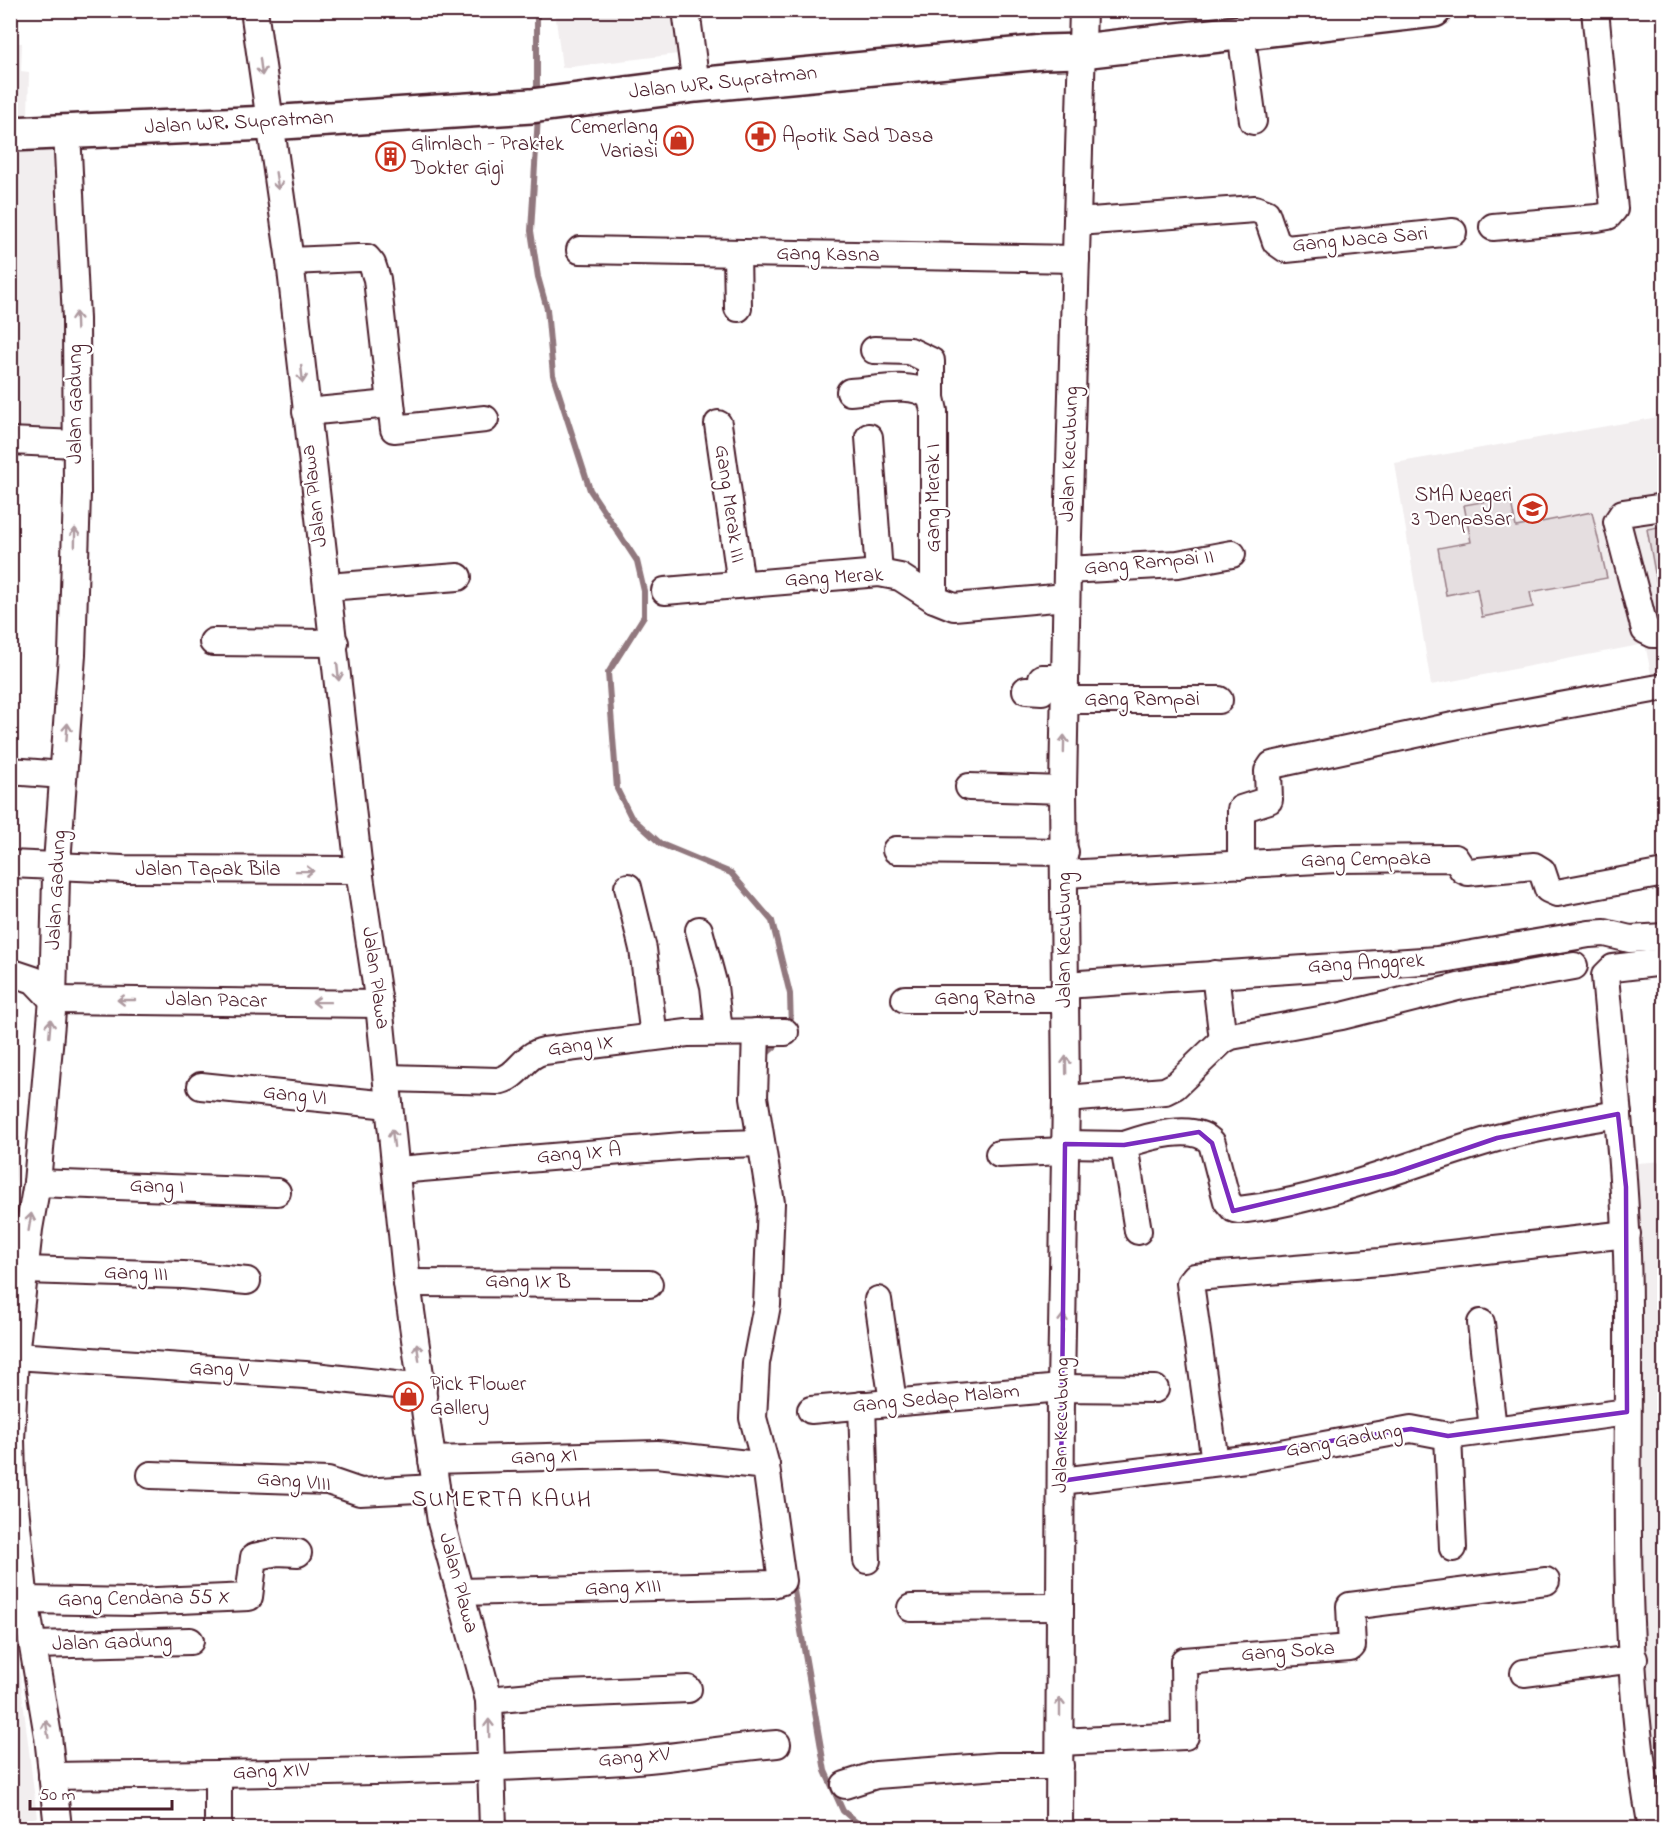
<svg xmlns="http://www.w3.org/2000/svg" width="1675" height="1839" font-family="'Indie Flower',sans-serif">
<rect width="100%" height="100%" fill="#fff"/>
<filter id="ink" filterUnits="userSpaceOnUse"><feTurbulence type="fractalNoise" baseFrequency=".0167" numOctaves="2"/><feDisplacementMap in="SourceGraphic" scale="12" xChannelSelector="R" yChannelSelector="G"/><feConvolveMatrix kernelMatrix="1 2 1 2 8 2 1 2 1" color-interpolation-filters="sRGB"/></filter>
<g filter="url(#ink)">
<g fill="#f2eeef">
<path d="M555 11H679L686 53 562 68Z"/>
<path d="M10 43H22L21 71 29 72 28 118H11Z"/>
<path d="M11 152H62L65 440 11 439Z"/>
<path d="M1664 416V680L1653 683 1645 644 1431 685 1395 463Z"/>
<path d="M11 1137H20L11 1222 10 1137Z"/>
<path d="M1664 1161V1828H1655L1636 1758 1624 1164Z"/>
<path d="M11 1601 37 1817 11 1827H10Z"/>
</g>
<g fill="#e5dee0" stroke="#987e86" stroke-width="1.5">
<path d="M1510 497 1516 527 1592 512 1607 578 1530 592 1533 607 1482 617 1477 589 1446 595 1438 548 1471 542 1464 505Z"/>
<path d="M1664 526V616L1663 617 1647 529Z"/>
</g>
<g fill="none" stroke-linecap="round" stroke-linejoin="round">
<g stroke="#91787e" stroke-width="6">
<path d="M537 10V97"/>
<path d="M538 116 531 231 538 277 547 309 553 375 590 490 637 561 644 591V616L608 673 617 789 631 817 661 844 731 873 772 921 790 994 791 1029"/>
<path d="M764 1056 783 1039"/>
<path d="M792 1579 825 1771 843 1811 863 1828"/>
</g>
<defs>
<g id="minor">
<path d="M254 10 290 261 359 870 379 1004 407 1283 441 1522 489 1700 493 1828"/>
<path d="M686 10 696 85"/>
<path d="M1241 32 1253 121"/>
<path d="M1077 222 1255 209 1266 213 1276 242 1286 249 1453 232"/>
<path d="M1493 227 1597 218 1608 216 1614 209 1595 10"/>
<path d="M580 250 1076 259"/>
<path d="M737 253 738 308"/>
<path d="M290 261 359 258H367L372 264 377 279 394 429 485 419"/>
<path d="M874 350 910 351 931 361V398L934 411V599"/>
<path d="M850 392C873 391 915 380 931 398"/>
<path d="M306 412 390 404"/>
<path d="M718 424 741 584"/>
<path d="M869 437 879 573"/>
<path d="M10 441 76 444"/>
<path d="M1664 507 1623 513 1617 522 1645 630 1653 634H1664"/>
<path d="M1067 570 1178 564 1232 554"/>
<path d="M327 587 458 577"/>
<path d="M665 591 879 573 900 577 934 599 954 607 1066 597"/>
<path d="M213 642 335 643"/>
<path d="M1026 690 1042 691V678H1065"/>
<path d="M1065 700H1219"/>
<path d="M10 771 63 775"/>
<path d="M969 787 1063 790"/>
<path d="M896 850 1065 852"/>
<path d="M10 864 123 869 359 870"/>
<path d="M1241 865V809L1269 800 1268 771 1272 765 1467 723 1664 687"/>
<path d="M1065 874 1336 859 1455 858 1463 870 1468 872 1534 866 1542 871 1548 889 1557 893 1664 873"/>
<path d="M628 887 643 949 654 1037"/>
<path d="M699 930 714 986 719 1032"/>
<path d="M10 972 34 980 53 1000"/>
<path d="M1215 974 1223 1040 1231 1036 1342 1016 1458 987 1574 966"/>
<path d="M1065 985 1437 960 1589 934 1605 933 1630 939 1664 937"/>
<path d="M905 999H1064"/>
<path d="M53 1000 379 1004"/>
<path d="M387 1078 498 1081C519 1077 523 1055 544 1051L687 1033 785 1032"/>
<path d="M201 1086 389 1105"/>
<path d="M1066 1099 1165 1091 1175 1086 1223 1040"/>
<path d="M1065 1144 1124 1145"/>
<path d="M999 1154 1064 1151"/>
<path d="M398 1170 694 1145 761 1143"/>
<path d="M37 1183 277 1192"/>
<path d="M1138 1231 1124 1145C1147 1137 1195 1122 1212 1143L1227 1201 1234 1209 1239 1210C1328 1200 1412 1162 1497 1138 1537 1127 1577 1121 1618 1114"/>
<path d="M25 1270 183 1275 247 1281"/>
<path d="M407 1283 649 1284"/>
<path d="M878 1300 893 1402"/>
<path d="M1481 1323 1493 1429"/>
<path d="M15 1356 305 1375 423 1388"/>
<path d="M862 1405 867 1560"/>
<path d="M811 1410 1061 1388 1155 1389"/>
<path d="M1448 1436 1453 1548"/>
<path d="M432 1460 657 1454 766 1466"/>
<path d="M1215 1462 1190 1283 1195 1277 1380 1262 1627 1234"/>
<path d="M151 1475 328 1481 360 1492 436 1488"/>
<path d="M1061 1481 1254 1458 1411 1429 1448 1436 1627 1412"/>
<path d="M462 1592 773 1584 782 1581 766 1466 753 1418 756 1363 767 1305 771 1203 754 1097 756 1032"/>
<path d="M26 1600 134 1602 249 1597 254 1557 277 1552 298 1553"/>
<path d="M911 1608 1060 1607"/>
<path d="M34 1645 190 1641"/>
<path d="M1524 1673 1634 1659"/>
<path d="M489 1700 542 1695 688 1689"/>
<path d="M1060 1742 1185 1736 1184 1661 1350 1648 1352 1646 1350 1606 1546 1581"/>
<path d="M218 1774V1828"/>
<path d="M52 1776C242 1774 434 1772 624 1761 675 1758 726 1748 777 1744"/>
<path d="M845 1785 876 1775 998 1766H1060"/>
<path d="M58 1828 48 1736 24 1593 12 1478 11 1440 15 1356 29 1229 37 1183 53 1000 56 877 72 655 77 494 76 319 67 131"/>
<path d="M1059 1828 1061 1388 1066 1099 1063 790 1067 570 1083 10"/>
<path d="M1652 1828C1620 1659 1629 1482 1628 1309 1628 1197 1615 1087 1605 976L1613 968 1664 962"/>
</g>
<path id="major" d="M10 134 268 123 531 106 696 85 1043 52 1082 51 1434 10"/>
</defs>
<use href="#minor" stroke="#4a1f2b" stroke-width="30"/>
<use href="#major" stroke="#4a1f2b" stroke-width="38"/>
<use href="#minor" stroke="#fff" stroke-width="26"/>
<use href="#major" stroke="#fff" stroke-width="33"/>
</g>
<defs><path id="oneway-shaft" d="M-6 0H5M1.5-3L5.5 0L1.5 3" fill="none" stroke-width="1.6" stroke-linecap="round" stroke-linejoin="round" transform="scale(1.5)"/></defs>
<g stroke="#ae9aa0">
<use href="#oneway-shaft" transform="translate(261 67) rotate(83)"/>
<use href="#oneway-shaft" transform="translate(277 181) rotate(81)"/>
<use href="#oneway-shaft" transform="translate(76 321) rotate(-92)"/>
<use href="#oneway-shaft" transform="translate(302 374) rotate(84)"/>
<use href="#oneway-shaft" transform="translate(75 537) rotate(-89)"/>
<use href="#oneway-shaft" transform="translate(338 672) rotate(84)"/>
<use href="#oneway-shaft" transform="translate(67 732) rotate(-86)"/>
<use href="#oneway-shaft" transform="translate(1064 744) rotate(-89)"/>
<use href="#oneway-shaft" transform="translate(305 871) rotate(-1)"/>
<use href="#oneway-shaft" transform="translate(126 1000) rotate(-180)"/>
<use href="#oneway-shaft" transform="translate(321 1002) rotate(-179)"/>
<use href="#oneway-shaft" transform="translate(50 1028) rotate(-85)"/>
<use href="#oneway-shaft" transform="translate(1066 1065) rotate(-91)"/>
<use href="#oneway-shaft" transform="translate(393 1138) rotate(-97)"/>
<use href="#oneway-shaft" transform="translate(30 1222) rotate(-81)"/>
<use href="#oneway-shaft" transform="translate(1063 1323) rotate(-89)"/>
<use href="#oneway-shaft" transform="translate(418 1352) rotate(-98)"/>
<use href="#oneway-shaft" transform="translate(1060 1707) rotate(-90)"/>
<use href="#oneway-shaft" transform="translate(489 1728) rotate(-91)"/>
<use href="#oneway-shaft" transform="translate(47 1729) rotate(-99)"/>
</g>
</g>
<path fill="none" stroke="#7b2cbf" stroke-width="4.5" stroke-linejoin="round" d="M1618 1114 1626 1187 1627 1412 1448 1436 1411 1429 1061 1481 1065 1144 1124 1145 1199 1132 1212 1143 1233 1211 1394 1173 1497 1138Z"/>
<defs>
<symbol id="pharmacy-ring" viewBox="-11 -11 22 22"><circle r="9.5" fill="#fff" stroke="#c8321e" stroke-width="1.5"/><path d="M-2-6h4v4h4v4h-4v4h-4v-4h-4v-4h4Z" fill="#c8321e"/></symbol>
<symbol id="shop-ring" viewBox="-11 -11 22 22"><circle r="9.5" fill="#fff" stroke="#c8321e" stroke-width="1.5"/><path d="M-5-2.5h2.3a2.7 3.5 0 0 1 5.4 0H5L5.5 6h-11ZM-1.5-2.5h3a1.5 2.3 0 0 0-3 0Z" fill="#c8321e"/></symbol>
<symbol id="building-ring" viewBox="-11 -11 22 22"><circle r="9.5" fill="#fff" stroke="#c8321e" stroke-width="1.5"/><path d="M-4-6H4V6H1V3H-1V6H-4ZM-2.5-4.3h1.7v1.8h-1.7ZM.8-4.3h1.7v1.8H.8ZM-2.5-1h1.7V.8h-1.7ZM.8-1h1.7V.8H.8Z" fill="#c8321e"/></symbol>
<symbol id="school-ring" viewBox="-11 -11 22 22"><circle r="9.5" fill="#fff" stroke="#c8321e" stroke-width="1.5"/><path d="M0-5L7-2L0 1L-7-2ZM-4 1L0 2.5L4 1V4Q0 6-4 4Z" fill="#c8321e"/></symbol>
</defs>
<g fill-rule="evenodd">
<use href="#pharmacy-ring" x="744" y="120" width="33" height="33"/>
<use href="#shop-ring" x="662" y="124" width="33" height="33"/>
<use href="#building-ring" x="374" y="140" width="33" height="33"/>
<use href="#school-ring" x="1516" y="492" width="33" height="33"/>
<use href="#shop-ring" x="392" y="1380" width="33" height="33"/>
</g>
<g text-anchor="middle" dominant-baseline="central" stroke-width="4.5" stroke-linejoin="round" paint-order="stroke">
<g font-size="21" fill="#4a1f2b" stroke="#fff">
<text transform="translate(723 83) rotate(-6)">Jalan WR. Supratman</text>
<text transform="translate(239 123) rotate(-3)">Jalan WR. Supratman</text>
<text transform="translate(1360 240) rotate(-5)">Gang Naca Sari</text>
<text transform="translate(828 255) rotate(1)">Gang Kasna</text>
<text transform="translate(76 404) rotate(-90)">Jalan Gadung</text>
<text transform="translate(1070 454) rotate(-88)">Jalan Kecubung</text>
<text transform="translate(315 496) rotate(-97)">Jalan Plawa</text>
<text transform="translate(934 498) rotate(-90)">Gang Merak I</text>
<text transform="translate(729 504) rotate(82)">Gang Merak III</text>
<text transform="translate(1149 563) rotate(-5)">Gang Rampai II</text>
<text transform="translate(834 578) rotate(-3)">Gang Merak</text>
<text x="1142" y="700">Gang Rampai</text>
<text transform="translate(1366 860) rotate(-1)">Gang Cempaka</text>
<text x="208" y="870">Jalan Tapak Bila</text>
<text transform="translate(57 890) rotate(-87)">Jalan Gadung</text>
<text transform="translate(1065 940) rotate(-90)">Jalan Kecubung</text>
<text transform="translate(1366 964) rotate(-3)">Gang Anggrek</text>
<text transform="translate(375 978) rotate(82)">Jalan Plawa</text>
<text x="985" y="999">Gang Ratna</text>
<text transform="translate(216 1001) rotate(1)">Jalan Pacar</text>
<text transform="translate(581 1046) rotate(-7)">Gang IX</text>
<text transform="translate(295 1096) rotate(6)">Gang VI</text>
<text transform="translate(579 1154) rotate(-5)">Gang IX A</text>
<text transform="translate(157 1187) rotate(2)">Gang I</text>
<text transform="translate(136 1274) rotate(2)">Gang III</text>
<text transform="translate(528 1282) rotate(1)">Gang IX B</text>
<text transform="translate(219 1370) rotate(3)">Gang V</text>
<text transform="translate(936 1399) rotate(-5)">Gang Sedap Malam</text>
<text transform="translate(1062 1425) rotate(-89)">Jalan Kecubung</text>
<text transform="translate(1344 1441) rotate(-10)">Gang Gadung</text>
<text transform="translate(544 1457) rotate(-2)">Gang XI</text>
<text transform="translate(294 1482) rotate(5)">Gang VIII</text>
<text transform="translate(458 1583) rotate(75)">Jalan Plawa</text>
<text transform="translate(623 1588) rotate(-2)">Gang XIII</text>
<text transform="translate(144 1599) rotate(-1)">Gang Cendana 55 X</text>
<text transform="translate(112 1643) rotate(-2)">Jalan Gadung</text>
<text transform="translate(1288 1652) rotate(-4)">Gang Soka</text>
<text transform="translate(634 1758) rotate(-5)">Gang XV</text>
<text transform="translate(271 1772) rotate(-2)">Gang XIV</text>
</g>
<g font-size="21" fill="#4a1f2b" stroke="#fff" text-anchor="start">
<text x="658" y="128" text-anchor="end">Cemerlang<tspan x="658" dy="24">Variasi</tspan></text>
<text x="782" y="137">Apotik Sad Dasa</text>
<text x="411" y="145">Glimlach - Praktek<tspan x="411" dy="24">Dokter Gigi</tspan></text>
<text x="1512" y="496" text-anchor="end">SMA Negeri<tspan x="1512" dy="24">3 Denpasar</tspan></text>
<text x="430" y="1385">Pick Flower<tspan x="430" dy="24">Gallery</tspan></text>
</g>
<g font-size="24" letter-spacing="1.5" fill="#4a1f2b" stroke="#fff">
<text x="502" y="1500">SUMERTA KAUH</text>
</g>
</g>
<rect width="1675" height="1839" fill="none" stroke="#fff" stroke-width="36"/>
<rect x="18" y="18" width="1639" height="1803" fill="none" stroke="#4a1f2b" stroke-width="2" filter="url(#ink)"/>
<path d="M30 1800v9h142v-9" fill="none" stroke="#4a1f2b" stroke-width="3"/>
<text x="39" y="1800" font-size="18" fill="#4a1f2b" stroke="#ffffff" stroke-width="4.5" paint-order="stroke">50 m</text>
</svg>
